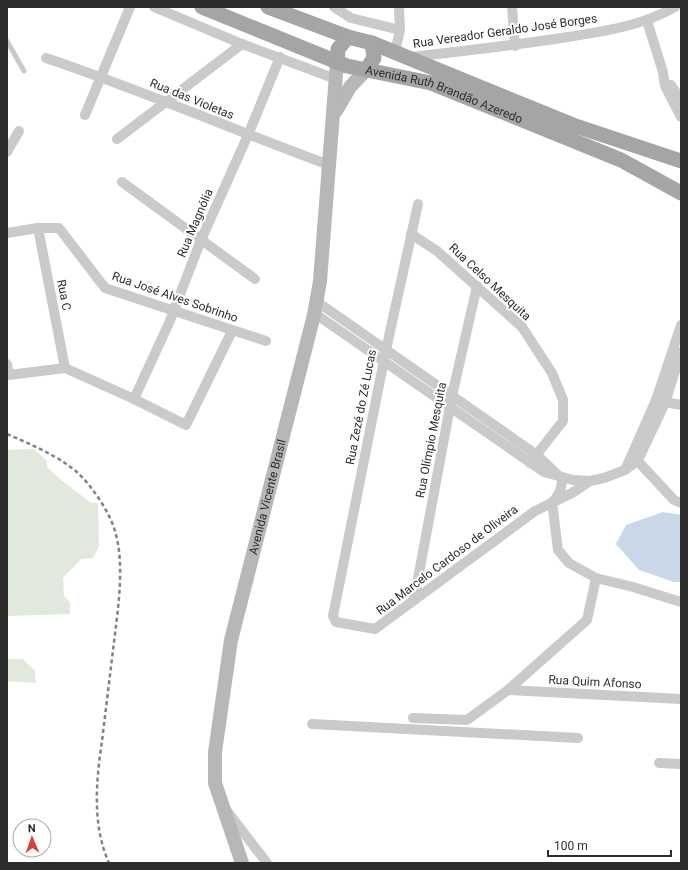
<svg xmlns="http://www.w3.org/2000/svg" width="688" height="870" font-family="Roboto,sans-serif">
<rect width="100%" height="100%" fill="#fff"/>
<g fill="#e1e9dc">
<path d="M34 449 47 461V467L60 479 91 503H98L99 546 93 558 81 559 63 578 64 596 70 602V614L7 616V450Z"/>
<path d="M7 659H23L35 671 36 683 7 681Z"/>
</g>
<path fill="#c9d8e8" d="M663 512 681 515V582H674L639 570 616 544 626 525Z"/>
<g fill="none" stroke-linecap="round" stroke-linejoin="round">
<path stroke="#cacaca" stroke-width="5" d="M7 41 24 71"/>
<g stroke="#cacaca" stroke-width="10">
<path d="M154 7 242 44 336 79"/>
<path d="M334 7 351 18 400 30"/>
<path d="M512 7 515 46"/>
<path d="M647 21 663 72 665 86 681 117"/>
<path d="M395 52 400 30 399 7"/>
<path d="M411 57C464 51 516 45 568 37 605 31 642 26 675 7"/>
<path d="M46 58C141 90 234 130 329 165"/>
<path d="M671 85 681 100"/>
<path d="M85 115 130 7"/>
<path d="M117 139 242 44"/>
<path d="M7 152 19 131"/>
<path d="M122 182 255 279"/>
<path d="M418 204 386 350 333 616 336 622 375 629 535 511 572 493 590 481"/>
<path d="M38 228 65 368"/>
<path d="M7 233 38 228H59L105 288 266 341"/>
<path d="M411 234 437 251 522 327 552 373 563 400V421L530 463"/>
<path d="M316 301 537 455 560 477"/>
<path d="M314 313 544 472 573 480 590 481 604 478 625 470 638 460 665 403 681 352"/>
<path d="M7 364 9 375 65 368 134 399 186 425 232 331"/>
<path d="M134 399 169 323 201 240 248 135 280 57"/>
<path d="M660 401 681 405"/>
<path d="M633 456 674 500 681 503"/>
<path d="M626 468 656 400 681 325"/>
<path d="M554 501 560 491 563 478"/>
<path d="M552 502 558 550 569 563 596 578 633 587 681 602"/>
<path d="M414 600 452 396 477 286"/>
<path d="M508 690 681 699"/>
<path d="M413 718 467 720 508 690 587 620 596 578"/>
<path d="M312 724 578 738"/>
<path d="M659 763 681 764"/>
<path d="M227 811 267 863"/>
</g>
<g stroke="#b7b7b7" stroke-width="14">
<path d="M336 111 350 87 366 70"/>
<path id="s1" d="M242 863 215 783V752L231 640 314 315 320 281 337 62"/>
</g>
<g stroke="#a5a5a5" stroke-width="15">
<path id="s2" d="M202 7 347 66 431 83 621 160 681 193"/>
<path d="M268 7 348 37 372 43 573 125 681 161"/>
<path d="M337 62 338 49 348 37"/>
<path d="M366 70 374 58 372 43"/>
</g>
<path stroke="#828282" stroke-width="2.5" stroke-dasharray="4 3" stroke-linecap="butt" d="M7 434C32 445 57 455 78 473 92 486 110 513 115 531 125 564 118 609 114 642 110 675 106 708 102 741 96 781 92 825 109 863"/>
</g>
<g text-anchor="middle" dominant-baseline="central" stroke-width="4" stroke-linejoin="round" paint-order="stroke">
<g font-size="12" fill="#2d2d2d" stroke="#fff">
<text transform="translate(505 31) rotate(-8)">Rua Vereador Geraldo José Borges</text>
<text stroke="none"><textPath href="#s2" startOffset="258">Avenida Ruth Brandão Azeredo</textPath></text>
<text transform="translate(192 99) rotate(22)">Rua das Violetas</text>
<text transform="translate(195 223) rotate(-67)">Rua Magnólia</text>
<text transform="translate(490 282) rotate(43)">Rua Celso Mesquita</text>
<text transform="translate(64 295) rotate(79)">Rua C</text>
<text transform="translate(175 297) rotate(19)">Rua José Alves Sobrinho</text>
<text transform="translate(361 407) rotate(-79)">Rua Zezé do Zé Lucas</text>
<text transform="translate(431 440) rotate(-79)">Rua Olímpio Mesquita</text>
<text stroke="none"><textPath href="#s1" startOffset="376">Avenida Vicente Brasil</textPath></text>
<text transform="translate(447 560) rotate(-37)">Rua Marcelo Cardoso de Oliveira</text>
<text transform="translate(595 682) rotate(3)">Rua Quim Afonso</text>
</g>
</g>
<rect width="688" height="870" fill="none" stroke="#2d2d2d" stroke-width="16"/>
<g transform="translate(32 838) rotate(358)"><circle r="19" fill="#ffffff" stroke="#ababab"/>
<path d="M0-3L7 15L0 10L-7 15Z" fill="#d6453d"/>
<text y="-6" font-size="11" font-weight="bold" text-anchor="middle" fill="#2d2d2d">N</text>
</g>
<path d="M548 850v6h123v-6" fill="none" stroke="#2d2d2d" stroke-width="2"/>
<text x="554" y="850" font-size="12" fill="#2d2d2d" stroke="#ffffff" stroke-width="3" paint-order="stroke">100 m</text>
</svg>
